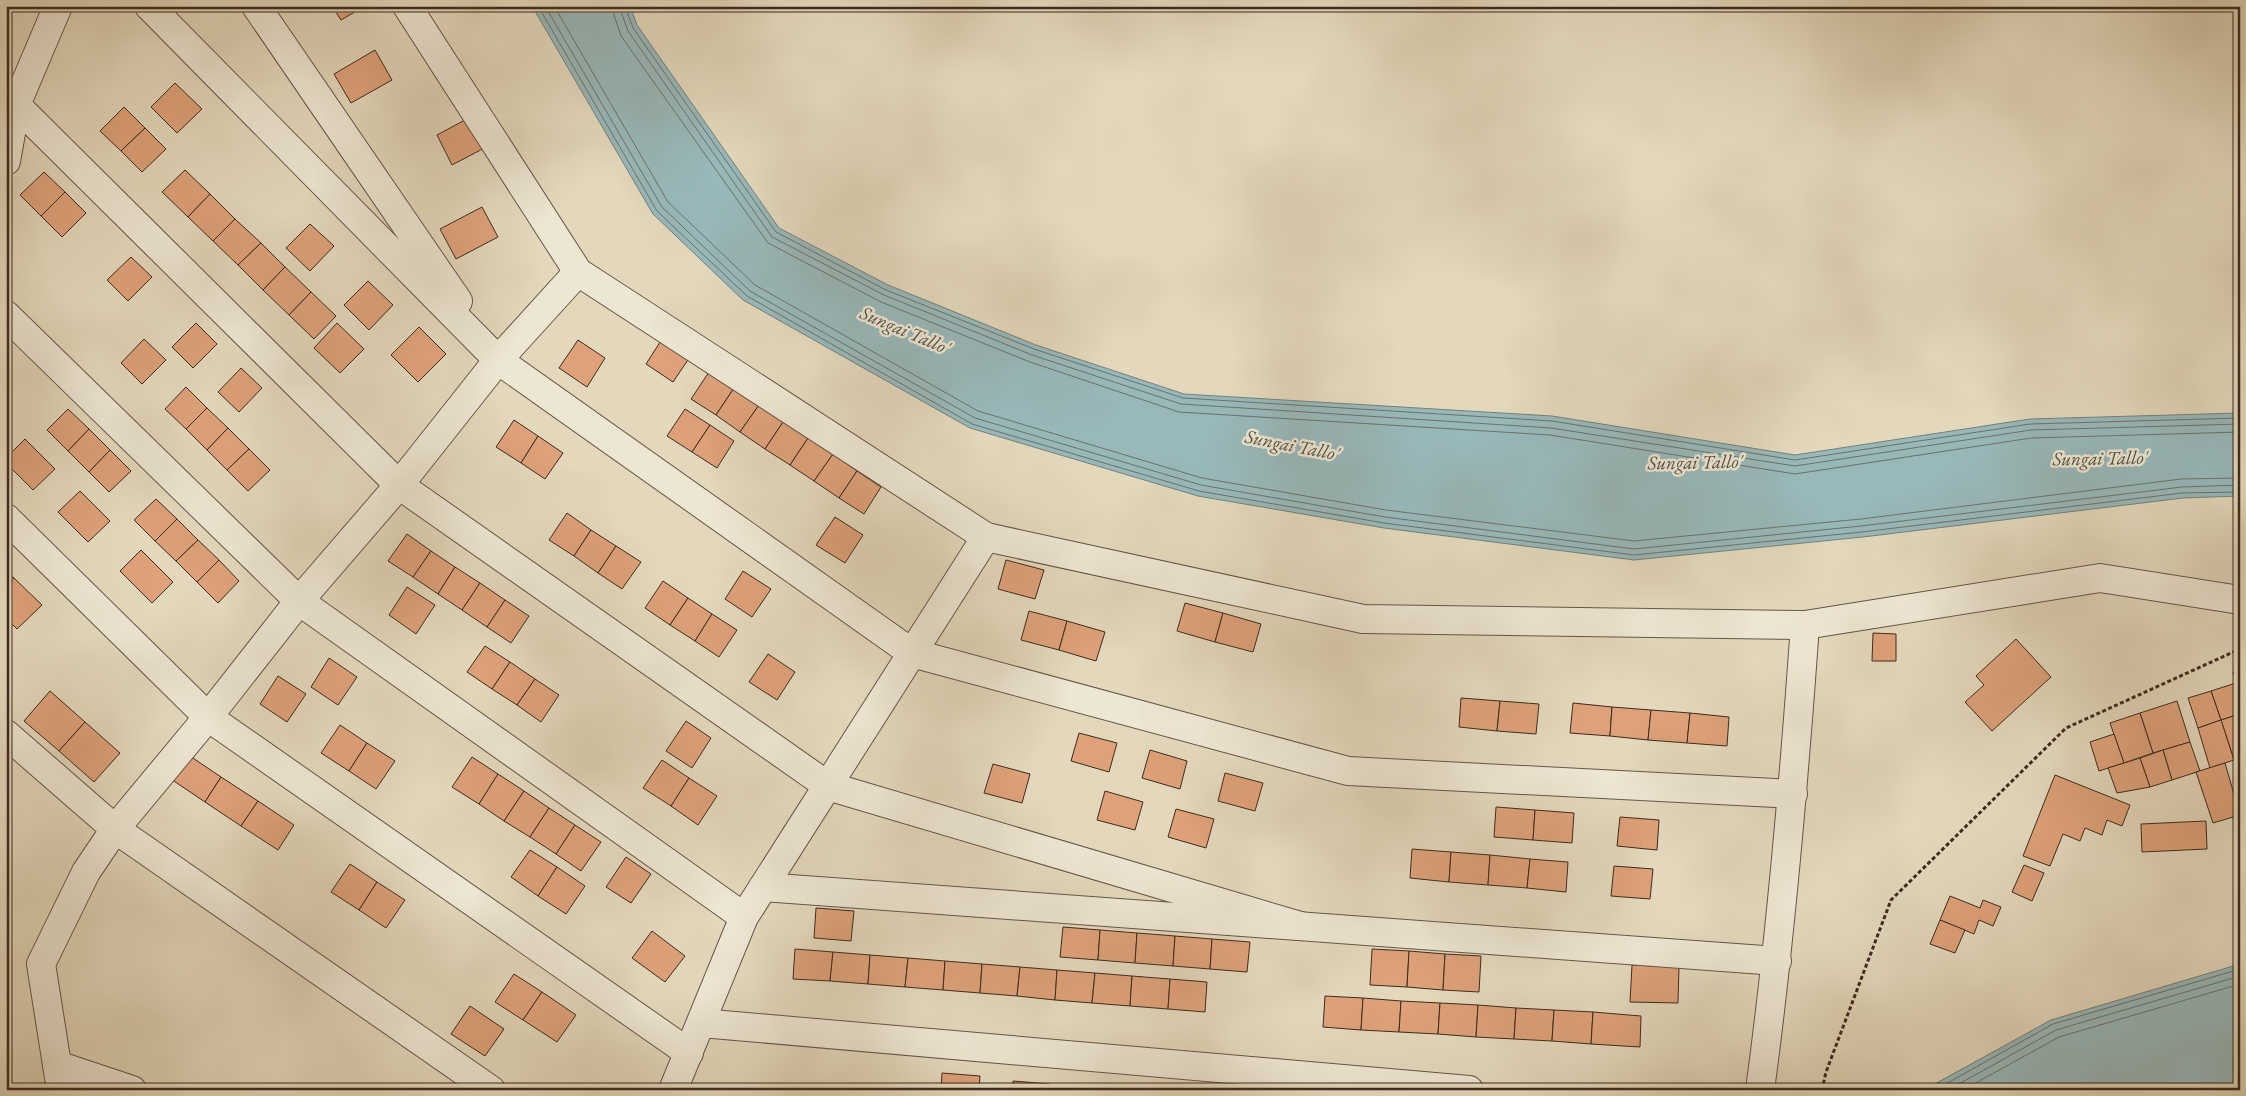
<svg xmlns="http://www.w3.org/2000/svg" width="2246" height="1096" font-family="'EB Garamond',serif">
<rect width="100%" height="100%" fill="#e3d8bc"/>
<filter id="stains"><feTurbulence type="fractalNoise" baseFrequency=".004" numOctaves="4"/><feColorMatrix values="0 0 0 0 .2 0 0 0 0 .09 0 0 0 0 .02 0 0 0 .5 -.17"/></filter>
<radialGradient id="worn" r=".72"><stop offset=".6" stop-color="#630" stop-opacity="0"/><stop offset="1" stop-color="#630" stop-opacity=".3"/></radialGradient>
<g fill="#98b8ba" stroke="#74807c">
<path d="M532 6H630L637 25 779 228 888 285 1036 345 1184 394 1552 416 1795 455 2030 419 2240 413V496L2183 498 1863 537 1634 560 1384 528 1198 496 970 428 743 300 653 214Z"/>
<path d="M2240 964V1090H1924L2051 1020Z"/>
</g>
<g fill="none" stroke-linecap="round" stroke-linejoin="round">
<g stroke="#6a726c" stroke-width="1">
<path d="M538 6 657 211 747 296 972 424 1199 491 1384 523 1634 555 1862 532 2182 493 2240 492"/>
<path d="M545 6 662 207 750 291 975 418 1201 485 1385 517 1634 549 1861 526 2182 487 2240 485"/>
<path d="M554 6 668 202 755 285 978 411 1202 478 1386 510 1634 541 1861 519 2181 479 2240 478"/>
<path d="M611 6 621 36 768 243 881 302 1030 362 1179 412 1550 435 1795 474 2031 438 2240 432"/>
<path d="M619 6 628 31 772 237 884 295 1032 355 1181 404 1551 428 1795 466 2031 430 2240 424"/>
<path d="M625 6 633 28 776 232 886 290 1034 349 1183 398 1552 421 1795 460 2030 424 2240 418"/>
<path d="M1935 1090 2053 1024 2240 969"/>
<path d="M1948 1090 2056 1030 2240 976"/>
<path d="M1963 1090 2059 1037 2240 984"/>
</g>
</g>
<g fill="#dea179" stroke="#3d2b1f">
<path d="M332 6H365L341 20Z"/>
<path d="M375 50 392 80 351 103 334 74Z"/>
<path d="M175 83 202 109 177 133 151 107Z"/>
<path d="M124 107 145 128 121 151 100 131Z"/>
<path d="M476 114 492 144 452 165 437 135Z"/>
<path d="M145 128 166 149 142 172 121 151Z"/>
<path d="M185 170 210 194 188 217 162 192Z"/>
<path d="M44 172 65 192 41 216 20 195Z"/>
<path d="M65 192 86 213 62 237 41 216Z"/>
<path d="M210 194 235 219 213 241 188 217Z"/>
<path d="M482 207 498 237 456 259 440 229Z"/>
<path d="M235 219 261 243 238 265 213 241Z"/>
<path d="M310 224 334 246 310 271 286 248Z"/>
<path d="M261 243 285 267 263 290 238 265Z"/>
<path d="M131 257 152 277 128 301 107 280Z"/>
<path d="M285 267 311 292 289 315 263 290Z"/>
<path d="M368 281 393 305 369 330 344 305Z"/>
<path d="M311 292 336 316 314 339 289 315Z"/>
<path d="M196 323 217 344 193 368 172 347Z"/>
<path d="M337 323 364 349 340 373 314 348Z"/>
<path d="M419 327 446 354 418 382 391 355Z"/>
<path d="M664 336 692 354 673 382 646 364Z"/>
<path d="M144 339 166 360 142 384 121 363Z"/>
<path d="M578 340 605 358 587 387 559 368Z"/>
<path d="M241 368 262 388 239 412 218 392Z"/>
<path d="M709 372 734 388 716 415 691 399Z"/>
<path d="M186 387 207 408 186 429 165 409Z"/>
<path d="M734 388 759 405 740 432 716 415Z"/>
<path d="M759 405 783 422 765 449 740 432Z"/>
<path d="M207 408 228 428 207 450 186 429Z"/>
<path d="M68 409 89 429 68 451 47 430Z"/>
<path d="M685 409 710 425 692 452 667 436Z"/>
<path d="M514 420 538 436 521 463 496 447Z"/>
<path d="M783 422 808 438 790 465 765 449Z"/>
<path d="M710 425 734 441 717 468 692 452Z"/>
<path d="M228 428 249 449 227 470 207 450Z"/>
<path d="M89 429 110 450 89 472 68 451Z"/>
<path d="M538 436 563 453 545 479 521 463Z"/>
<path d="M808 438 833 454 814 481 790 465Z"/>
<path d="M25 439 55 469 33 490 6 463V458Z"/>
<path d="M249 449 270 470 248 491 227 470Z"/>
<path d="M110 450 131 471 109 492 89 472Z"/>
<path d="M833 454 857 471 839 498 814 481Z"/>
<path d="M857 471 881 487 864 514 839 498Z"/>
<path d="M80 491 110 521 88 542 58 512Z"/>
<path d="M156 499 177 519 155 541 134 520Z"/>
<path d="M567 513 591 530 574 556 549 540Z"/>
<path d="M835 517 863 535 845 563 816 545Z"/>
<path d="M177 519 198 540 176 561 155 541Z"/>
<path d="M591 530 616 546 598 573 574 556Z"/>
<path d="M407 534 431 551 413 577 388 561Z"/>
<path d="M198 540 219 560 197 582 176 561Z"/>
<path d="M616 546 641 562 622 589 598 573Z"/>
<path d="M141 550 173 582 152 603 120 571Z"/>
<path d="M431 551 455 567 438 594 413 577Z"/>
<path d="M219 560 239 581 218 603 197 582Z"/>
<path d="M1006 560 1044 570 1035 599 998 589Z"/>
<path d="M455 567 480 583 462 610 438 594Z"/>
<path d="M6 570 14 578 6 586Z"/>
<path d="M743 571 771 589 752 617 725 599Z"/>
<path d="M14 578 42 605 17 629 6 618V586Z"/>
<path d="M663 581 688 598 670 625 645 608Z"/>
<path d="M480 583 505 600 487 627 462 610Z"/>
<path d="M407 587 435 605 416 634 389 615Z"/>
<path d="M688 598 712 614 695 641 670 625Z"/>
<path d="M505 600 529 616 511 643 487 627Z"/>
<path d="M1185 603 1223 613 1215 642 1177 631Z"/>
<path d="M1029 611 1067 621 1059 650 1021 640Z"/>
<path d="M1223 613 1261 624 1253 652 1215 642Z"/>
<path d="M712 614 737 630 719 657 695 641Z"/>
<path d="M1067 621 1105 632 1096 661 1059 650Z"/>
<path d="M1873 633 1896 634V661H1872Z"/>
<path d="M2016 639 2051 677 1992 731 1965 702 1984 685 1976 676Z"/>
<path d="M485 646 510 662 492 689 467 672Z"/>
<path d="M768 654 795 672 777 700 749 682Z"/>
<path d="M329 658 357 677 338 705 311 687Z"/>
<path d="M510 662 535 679 517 705 492 689Z"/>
<path d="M2240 670V694L2233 672Z"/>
<path d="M278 676 306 694 287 722 260 704Z"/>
<path d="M535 679 559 695 541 722 517 705Z"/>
<path d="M2236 683 2240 694V714L2221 720 2211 691Z"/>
<path d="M50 691 85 722 59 751 24 721Z"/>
<path d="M2211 691 2221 720 2198 728 2188 698Z"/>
<path d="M1461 698 1500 701 1497 731 1459 727Z"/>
<path d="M1500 701 1539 704 1536 734 1497 731Z"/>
<path d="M2177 701 2190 742 2153 753 2140 713Z"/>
<path d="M1573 703 1612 707 1610 736 1570 733Z"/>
<path d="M1612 707 1651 710 1648 740 1610 736Z"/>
<path d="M1651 710 1690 713 1687 743 1648 740Z"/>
<path d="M1690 713 1729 717 1727 746 1687 743Z"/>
<path d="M2140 713 2153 753 2124 763 2110 723Z"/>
<path d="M2240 714V758L2234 760 2221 720Z"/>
<path d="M2221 720 2234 760 2210 768 2198 728Z"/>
<path d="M686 721 711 738 692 768 666 751Z"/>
<path d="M85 722 120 753 94 782 59 751Z"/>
<path d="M340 725 367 743 349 771 321 753Z"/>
<path d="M1079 733 1117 743 1109 772 1071 761Z"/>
<path d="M2114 734 2124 763 2099 771 2090 742Z"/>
<path d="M2190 742 2200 771 2172 780 2163 750Z"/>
<path d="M367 743 395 761 376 789 349 771Z"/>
<path d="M1150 750 1187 761 1180 789 1142 778Z"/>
<path d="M2163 750 2172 780 2150 787 2140 758Z"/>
<path d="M184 752 221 777 205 802 168 777Z"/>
<path d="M472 757 498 774 479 804 452 787Z"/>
<path d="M2140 758 2150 787 2117 793 2108 768Z"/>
<path d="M662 760 689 778 671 806 643 788Z"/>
<path d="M2225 763 2240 815 2213 823 2196 772Z"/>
<path d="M993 764 1030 774 1022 803 984 793Z"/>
<path d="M1225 773 1263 783 1255 811 1218 801Z"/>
<path d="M498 774 524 791 504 821 479 804Z"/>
<path d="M2055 775 2130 805 2122 826 2107 820 2102 835 2085 828 2080 841 2063 834 2050 866 2023 856Z"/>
<path d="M221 777 258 801 241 826 205 802Z"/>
<path d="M689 778 717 796 698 825 671 806Z"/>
<path d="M524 791 549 808 530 837 504 821Z"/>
<path d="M1105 791 1143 802 1135 830 1097 820Z"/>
<path d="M258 801 294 825 278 850 241 826Z"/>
<path d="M1496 807 1535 810 1533 840 1494 837Z"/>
<path d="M549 808 575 825 556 854 530 837Z"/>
<path d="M1176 809 1214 819 1206 848 1168 837Z"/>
<path d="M1535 810 1574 813 1572 843 1533 840Z"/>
<path d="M1620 817 1659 820 1657 850 1617 846Z"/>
<path d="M2206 821 2207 849 2142 852 2141 824Z"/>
<path d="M575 825 601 842 581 871 556 854Z"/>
<path d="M1412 849 1451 852 1449 882 1410 878Z"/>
<path d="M530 850 557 867 538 896 511 877Z"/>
<path d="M1451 852 1490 855 1488 885 1449 882Z"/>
<path d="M1490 855 1530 859 1527 888 1488 885Z"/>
<path d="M626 857 651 874 631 903 606 887Z"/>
<path d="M1530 859 1568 862 1566 892 1527 888Z"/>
<path d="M350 864 377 882 359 910 331 892Z"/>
<path d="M2024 865 2044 873 2032 901 2012 892Z"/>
<path d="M1614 866 1653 869 1650 899 1611 896Z"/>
<path d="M557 867 585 886 566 914 538 896Z"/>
<path d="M377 882 405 900 386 928 359 910Z"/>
<path d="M1950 896 1980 908 1983 900 2001 907 1993 926 1979 920 1974 934 1940 920Z"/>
<path d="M816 908 854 911 851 941 814 938Z"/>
<path d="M1940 920 1965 930 1955 953 1930 944Z"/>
<path d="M1063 927 1100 930 1098 960 1060 957Z"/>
<path d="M1100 930 1137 933 1135 963 1098 960Z"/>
<path d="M652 931 685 956 665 982 632 958Z"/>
<path d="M1137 933 1175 936 1173 966 1135 963Z"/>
<path d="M1175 936 1212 939 1210 969 1173 966Z"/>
<path d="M1212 939 1250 942 1247 972 1210 969Z"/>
<path d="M795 949 833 952 830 981 793 979Z"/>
<path d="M1372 949 1409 951 1407 987 1370 985Z"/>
<path d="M1409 951 1445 954 1443 990 1407 987Z"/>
<path d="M833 952 870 955 868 984 830 981Z"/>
<path d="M1445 954 1481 956 1479 992 1443 990Z"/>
<path d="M870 955 908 958 905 987 868 984Z"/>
<path d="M908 958 945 961 943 990 905 987Z"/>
<path d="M945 961 982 964 980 993 943 990Z"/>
<path d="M982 964 1020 967 1017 996 980 993Z"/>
<path d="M1632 965 1679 967 1678 1003 1630 1002Z"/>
<path d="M1020 967 1057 970 1055 1000 1017 996Z"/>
<path d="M1057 970 1095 973 1092 1003 1055 1000Z"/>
<path d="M1095 973 1132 976 1130 1006 1092 1003Z"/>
<path d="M514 974 542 992 523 1020 495 1002Z"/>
<path d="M1132 976 1170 979 1168 1009 1130 1006Z"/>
<path d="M1170 979 1207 982 1205 1012 1168 1009Z"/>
<path d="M542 992 576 1015 557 1042 523 1020Z"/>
<path d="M1325 996 1363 998 1361 1030 1323 1027Z"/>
<path d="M1363 998 1401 1001 1399 1032 1361 1030Z"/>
<path d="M1401 1001 1440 1003 1438 1034 1399 1032Z"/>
<path d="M1440 1003 1478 1005 1476 1037 1438 1034Z"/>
<path d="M1478 1005 1516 1008 1514 1039 1476 1037Z"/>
<path d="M470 1006 504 1029 485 1056 451 1034Z"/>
<path d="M1516 1008 1554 1010 1552 1041 1514 1039Z"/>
<path d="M1554 1010 1593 1012 1591 1044 1552 1041Z"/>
<path d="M1593 1012 1641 1016 1640 1047 1591 1044Z"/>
<path d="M942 1073 980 1076 979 1090H941Z"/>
<path d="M1013 1081 1050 1084V1090H1013Z"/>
<path d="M1094 1085 1132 1087V1090H1094Z"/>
</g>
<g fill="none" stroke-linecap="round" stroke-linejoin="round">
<defs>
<g id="minor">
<path d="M149 6 498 360 912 653 1348 771 1793 794"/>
<path d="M256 6 458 301"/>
<path d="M407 6 578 272 986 537 744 917 673 1090"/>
<path d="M16 105 399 485 828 786 1300 926"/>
<path d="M6 161 16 105 58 6"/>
<path d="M6 315 299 601 744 917"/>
<path d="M6 518 208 717 689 1053"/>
<path d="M986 537 1363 619 1805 625 2100 578 2240 600"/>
<path d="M6 734 115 829 491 1090"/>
<path d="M763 887 1777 961"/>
<path d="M701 1023 1469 1090"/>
<path d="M57 1065 132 1090"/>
<path d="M61 1090 41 964 86 872 115 829 208 717 299 601 399 485 498 360 578 272"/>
<path d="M1760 1090C1781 935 1794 781 1805 625"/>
</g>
</defs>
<use href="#minor" stroke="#665646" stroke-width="30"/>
<path stroke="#3d2b1f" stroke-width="3" stroke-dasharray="4 2.5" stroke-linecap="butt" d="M1822 1090 1826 1072 1891 900 2066 728 2240 649"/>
<use href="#minor" stroke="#ede6d3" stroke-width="28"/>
</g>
<g text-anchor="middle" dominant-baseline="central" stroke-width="5" stroke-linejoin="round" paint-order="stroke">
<g font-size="19" font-style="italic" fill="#544e46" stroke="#ede6d3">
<text transform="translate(905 330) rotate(23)">Sungai Tallo'</text>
<text transform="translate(1292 445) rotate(11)">Sungai Tallo'</text>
<text transform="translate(2100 458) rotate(-1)">Sungai Tallo'</text>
<text transform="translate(1695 462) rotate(-1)">Sungai Tallo'</text>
</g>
</g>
<rect width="2246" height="1096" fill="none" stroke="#e3d8bc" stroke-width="25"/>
<rect x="8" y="8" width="2231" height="1081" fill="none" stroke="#3d2b1f" stroke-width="2.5"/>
<rect x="12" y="12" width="2221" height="1071" fill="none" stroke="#3d2b1f"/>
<rect width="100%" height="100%" filter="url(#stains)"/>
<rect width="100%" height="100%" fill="url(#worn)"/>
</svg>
